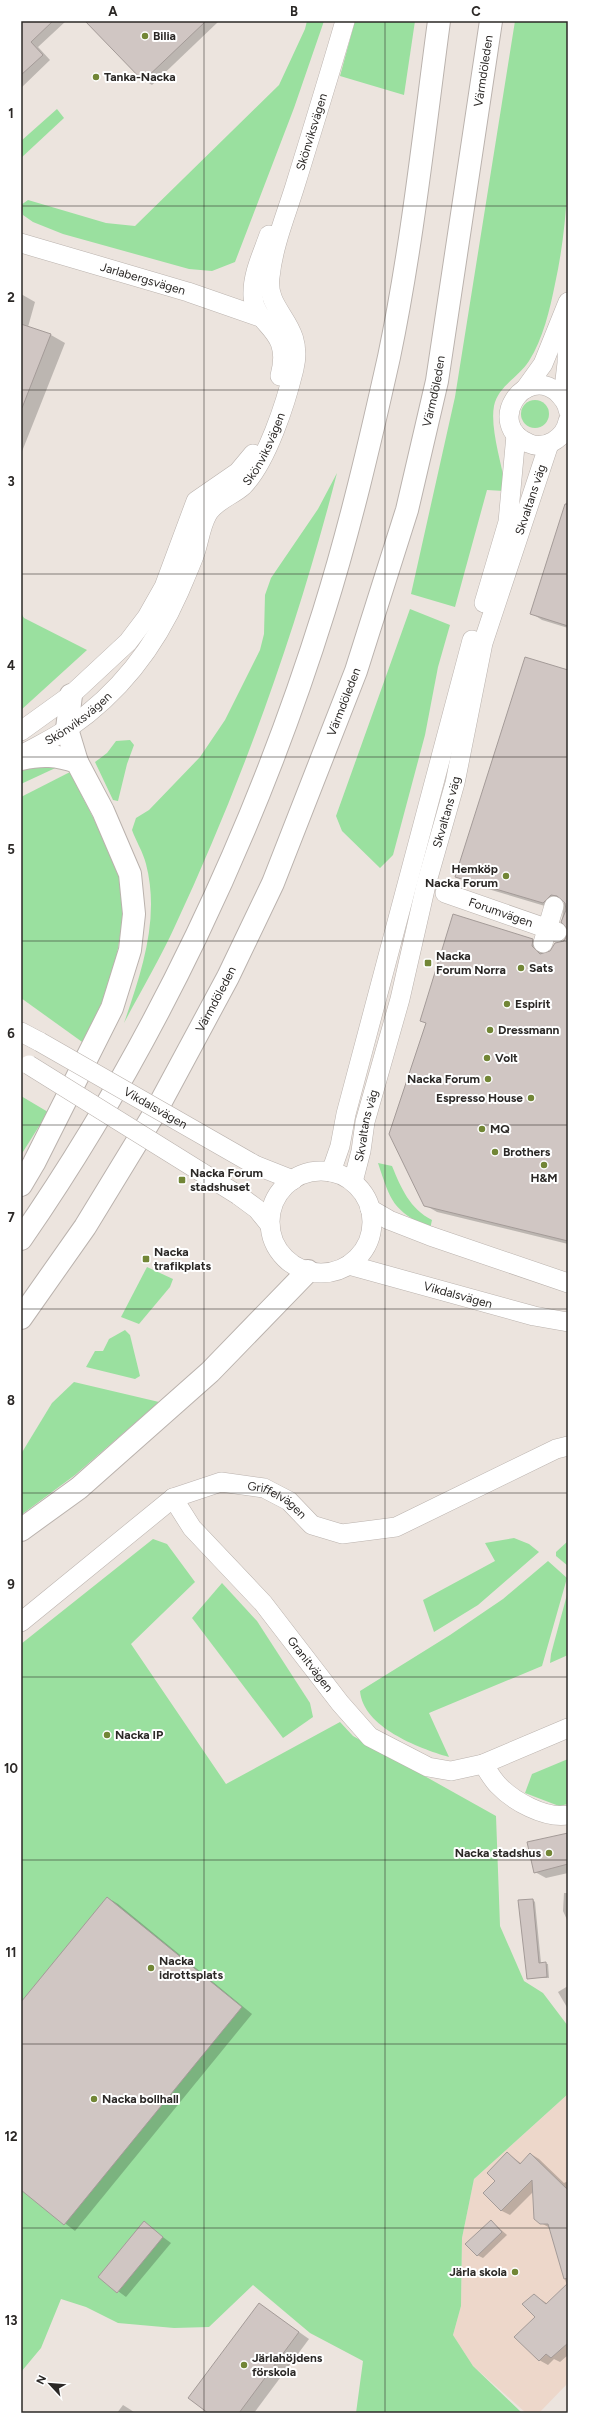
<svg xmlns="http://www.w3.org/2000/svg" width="589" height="2434" font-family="Figtree,sans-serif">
<rect width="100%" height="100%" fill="#ece4de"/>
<path fill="#edd7ca" d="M568 2094V2383L539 2413H526L473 2366 453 2335 461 2306 462 2238 474 2179Z"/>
<g fill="#9ae09f">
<path d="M307 21H324L294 108 235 262 212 271 189 269 63 234 33 222 23 215 21 205 28 200 106 223 135 226 279 85 305 29Z"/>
<path d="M355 21H415L404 95 340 76Z"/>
<path d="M515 21H568C568 109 574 198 555 284 550 309 543 339 529 361 519 377 498 386 494 406 490 427 501 462 505 484L504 491 487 490 455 607 411 594 455 397Z"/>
<path d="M57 109 64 118 21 158V141Z"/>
<circle cx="535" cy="414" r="14"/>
<path d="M337 473C297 629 243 780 175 926 160 959 141 991 124 1023 142 971 160 918 146 864 143 852 136 841 132 830L136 818 149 810 200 757 225 720 260 650 264 634 265 595 271 578 318 509Z"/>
<path d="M410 609 450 625 438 667 425 735 393 855 380 868 342 831 336 816Z"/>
<path d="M21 613 24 618 87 650 21 710Z"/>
<path d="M130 740 134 745 127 764 118 801 113 800 95 762 107 753 116 741Z"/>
<path d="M64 764 21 784V768Z"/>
<path d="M70 772 120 871 123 918 114 972 85 1044 21 998V797Z"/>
<path d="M21 1096 48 1112 21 1155Z"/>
<path d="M378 1163 392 1166C401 1188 410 1209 432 1220L430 1229C392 1209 391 1202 378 1163Z"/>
<path d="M147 1267 173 1279 170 1287 139 1324 121 1317Z"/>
<path d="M125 1330 130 1335 140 1376 135 1379 86 1367 95 1351H103L109 1339Z"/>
<path d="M74 1382 159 1402 75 1475 21 1515V1454L52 1403Z"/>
<path d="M514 1538 529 1544 539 1552 478 1605 434 1632 423 1600 495 1561 485 1543Z"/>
<path d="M153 1539 167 1544 195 1582 131 1644 226 1784 340 1722 353 1736 496 1816 500 1926 524 1981 543 1993 568 2026V2094L474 2179 462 2238 461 2306 453 2335 473 2366 522 2413H356L363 2361 310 2333 253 2285 209 2327 174 2328 118 2323 86 2307 61 2299 41 2348 21 2372V1644Z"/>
<path d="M568 1541V1566L556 1556V1552Z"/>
<path d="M548 1561 567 1578 542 1666 429 1713 449 1757C418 1748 363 1727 360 1691L450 1635 503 1599Z"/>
<path d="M222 1583 257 1621 310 1703 313 1717 283 1738 192 1618Z"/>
<path d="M568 1591V1655L550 1663 551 1654Z"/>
<path d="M568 1759V1804L559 1806 525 1793 532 1774Z"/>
</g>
<g fill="#0003">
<path d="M21 21H66L38 47 50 60 21 88Z"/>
<path d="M87 21H219L152 85 144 80Z"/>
<path d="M21 294 35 302 28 327 51 335 65 343 21 454Z"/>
<path d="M568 498V628L542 620 531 613Z"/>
<path d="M568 671V933L566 925 562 921 564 901 555 909 468 883 457 877Z"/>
<path d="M568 936V1244L437 1212 425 1205 427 1024 532 940 544 946V954L551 952Z"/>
<path d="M568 1833V1873L546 1878 535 1872Z"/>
<path d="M564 1893H568V1922L563 1911Z"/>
<path d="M108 1898 118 1904 252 2014 75 2231 21 2189V2004Z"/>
<path d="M533 1900 535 1902 541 1963 548 1964 549 1978H528Z"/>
<path d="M568 1986V2009L558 1992Z"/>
<path d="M507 2153 522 2164 531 2154 539 2159 564 2183 568 2181V2355L560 2362 554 2359 548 2365 539 2360 534 2295 548 2304 567 2286 550 2228 541 2223 534 2191 510 2215 502 2211 484 2193 497 2181Z"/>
<path d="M491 2221 507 2235 483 2258 477 2255Z"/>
<path d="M144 2223 171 2243 126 2297 99 2277Z"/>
<path d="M259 2304 309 2339 254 2413H210Z"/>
<path d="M123 2405 131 2410 135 2413H117Z"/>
</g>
<g fill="#d0c6c3" stroke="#a49b98">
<path d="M21 21H53L31 42 43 55 21 75Z"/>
<path d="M85 21H206L143 81Z"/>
<path d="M21 324 51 334 22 408H21Z"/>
<path d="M565 504H568V626L530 614Z"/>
<path d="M525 657 568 670V1241L424 1206 389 1134 426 1023 420 1021 453 914 533 939 532 946 540 954 550 951 555 943 564 941 567 935 568 930 561 922 566 910 565 903 557 896 551 895 543 903 455 877Z"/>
<path d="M568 1833V1864L534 1873 527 1842Z"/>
<path d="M107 1897 242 2007 64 2225 21 2190V2002Z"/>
<path d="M533 1899 539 1963 546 1962 547 1977 527 1979 518 1900Z"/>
<path d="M507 2152 520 2164 530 2153 568 2190V2278L564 2279 548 2224H540L534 2219 532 2180 501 2211 483 2193 495 2181 487 2173Z"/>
<path d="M491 2220 502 2232 477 2256 465 2244Z"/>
<path d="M144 2221 163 2237 117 2293 98 2277Z"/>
<path d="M568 2283V2343L551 2358 546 2354 539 2361 514 2337 535 2317 522 2304 534 2294 546 2304Z"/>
<path d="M259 2303 299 2332 239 2413H208L188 2398Z"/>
</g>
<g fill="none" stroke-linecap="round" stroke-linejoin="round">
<defs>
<g id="minor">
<path d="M269 235C262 255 252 275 253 296 255 328 293 327 280 376"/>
<path id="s1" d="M21 243 188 292 263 318"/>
<path d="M525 389 543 364 568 302"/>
<path d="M563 397 567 363 568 317"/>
<path d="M568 410C567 402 562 397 557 392 524 365 485 424 528 443 545 451 565 438 568 421"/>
<path d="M484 603 508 522 516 435"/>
<path d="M21 731 71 695 128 642 147 617 164 587 196 501 238 472 253 454"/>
<path id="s2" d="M21 755C37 746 55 738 70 727 119 693 155 647 179 592 184 580 189 569 194 556 199 543 200 528 207 515 214 501 232 496 243 486 267 462 286 402 294 369 305 323 265 313 270 277 273 246 286 215 295 186 312 131 329 76 345 21"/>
<path id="s3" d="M445 893 557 932"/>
<path d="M543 943 554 906"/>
<path d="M21 1032 40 1042"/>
<path d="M255 1165 293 1180"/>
<circle cx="321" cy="1222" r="51"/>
<path d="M331 1172 340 1146 346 1114 472 640"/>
<path id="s4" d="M353 1182 361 1151 365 1122 400 999 426 885 455 783 483 643 549 444"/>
<path d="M238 1195 257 1209 270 1225"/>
<path d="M370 1209 389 1220 430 1236 568 1283"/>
<path id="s5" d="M349 1265 534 1316 568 1322"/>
<path id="s6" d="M173 1498 192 1528 263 1603 340 1703 370 1737 428 1767 451 1771 483 1764 568 1728"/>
<path id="s7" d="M21 1622 173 1498 221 1482 264 1488 289 1501 312 1525 342 1534 396 1527 556 1449 568 1446"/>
<path d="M483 1764C488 1771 492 1779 498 1785 513 1801 545 1819 568 1815"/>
</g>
<g id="highway">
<path d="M71 695 67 729 77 762"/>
<path d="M21 759C42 754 57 755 77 762L103 811 130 874 134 914 130 950 112 1008 34 1163 21 1185"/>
<path d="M21 1239C153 1048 255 832 324 611 350 528 370 442 389 357 412 247 424 133 439 21"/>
<path id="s8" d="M21 1318 85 1227 157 1109 228 977 273 883 356 671 407 510 437 381 491 21"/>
<path d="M21 1530 79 1488 210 1372 308 1271"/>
</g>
</defs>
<use href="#minor" stroke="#bab2ad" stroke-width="20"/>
<use href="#highway" stroke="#bab2ad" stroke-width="24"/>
<use href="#minor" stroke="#fff" stroke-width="19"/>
<use href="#highway" stroke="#fff" stroke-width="22"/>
<defs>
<g id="minor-bridge">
<path id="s9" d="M40 1042 255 1165"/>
<path d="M29 1065 238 1195"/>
</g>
</defs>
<use href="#minor-bridge" stroke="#bab2ad" stroke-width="20" stroke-linecap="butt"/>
<use href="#minor-bridge" stroke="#fff" stroke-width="19"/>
</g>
<path fill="none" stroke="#2b2826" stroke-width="1" stroke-opacity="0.55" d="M204 21V2413M385 21V2413M21 206H568M21 390H568M21 574H568M21 757H568M21 941H568M21 1125H568M21 1309H568M21 1493H568M21 1677H568M21 1860H568M21 2044H568M21 2228H568"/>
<g fill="#728636" stroke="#fff" stroke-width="1.5">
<circle cx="145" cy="36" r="4"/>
<circle cx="96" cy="77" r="4"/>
<circle cx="506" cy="876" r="4"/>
<rect x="424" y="959" width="8" height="8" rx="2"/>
<circle cx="521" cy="968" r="4"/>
<circle cx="507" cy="1004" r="4"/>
<circle cx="490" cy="1030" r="4"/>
<circle cx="487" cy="1058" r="4"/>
<circle cx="488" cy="1079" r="4"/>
<circle cx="531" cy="1098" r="4"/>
<circle cx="482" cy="1129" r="4"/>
<circle cx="495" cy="1152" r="4"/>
<circle cx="544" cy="1165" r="4"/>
<rect x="178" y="1176" width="8" height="8" rx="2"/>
<rect x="142" y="1255" width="8" height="8" rx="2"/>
<circle cx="107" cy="1735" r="4"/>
<circle cx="549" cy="1853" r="4"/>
<circle cx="151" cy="1968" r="4"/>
<circle cx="94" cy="2099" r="4"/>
<circle cx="515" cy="2272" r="4"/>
<circle cx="244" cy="2365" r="4"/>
</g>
<g text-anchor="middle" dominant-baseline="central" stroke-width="4" stroke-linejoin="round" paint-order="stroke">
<g font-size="12" font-weight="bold" fill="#2b2826" stroke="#fff" text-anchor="start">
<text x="153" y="36">Bilia</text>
<text x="104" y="77">Tanka-Nacka</text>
<text x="498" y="869" text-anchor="end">Hemköp<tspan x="498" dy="14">Nacka Forum</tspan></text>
<text x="436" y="956">Nacka<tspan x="436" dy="14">Forum Norra</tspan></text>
<text x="529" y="968">Sats</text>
<text x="515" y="1004">Espirit</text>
<text x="498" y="1030">Dressmann</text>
<text x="495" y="1058">Volt</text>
<text x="480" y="1079" text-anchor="end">Nacka Forum</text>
<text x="523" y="1098" text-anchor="end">Espresso House</text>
<text x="490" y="1129">MQ</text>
<text x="503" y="1152">Brothers</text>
<text x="190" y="1173">Nacka Forum<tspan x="190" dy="14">stadshuset</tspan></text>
<text x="544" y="1178" text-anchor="middle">H&amp;M</text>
<text x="154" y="1252">Nacka<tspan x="154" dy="14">trafikplats</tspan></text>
<text x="115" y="1735">Nacka IP</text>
<text x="541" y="1853" text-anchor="end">Nacka stadshus</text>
<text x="159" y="1961">Nacka<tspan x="159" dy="14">idrottsplats</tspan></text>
<text x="102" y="2099">Nacka bollhall</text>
<text x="507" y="2272" text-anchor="end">Järla skola</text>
<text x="252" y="2358">Järlahöjdens<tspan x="252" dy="14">förskola</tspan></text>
</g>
<g font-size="12" fill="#2b2826" stroke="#fff">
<text stroke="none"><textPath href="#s8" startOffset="1346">Värmdöleden</textPath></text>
<text stroke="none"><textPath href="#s2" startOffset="739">Skönviksvägen</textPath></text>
<text stroke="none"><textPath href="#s1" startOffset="127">Jarlabergsvägen</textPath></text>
<text stroke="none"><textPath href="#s8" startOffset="1022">Värmdöleden</textPath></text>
<text stroke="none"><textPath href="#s2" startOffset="404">Skönviksvägen</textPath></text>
<text stroke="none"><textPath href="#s4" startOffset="706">Skvaltans väg</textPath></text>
<text stroke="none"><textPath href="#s8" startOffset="698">Värmdöleden</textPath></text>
<text stroke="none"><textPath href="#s2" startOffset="68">Skönviksvägen</textPath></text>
<text stroke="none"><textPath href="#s4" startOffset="382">Skvaltans väg</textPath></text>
<text stroke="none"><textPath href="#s3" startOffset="59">Forumvägen</textPath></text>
<text stroke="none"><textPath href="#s8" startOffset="374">Värmdöleden</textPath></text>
<text stroke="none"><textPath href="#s9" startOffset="133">Vikdalsvägen</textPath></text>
<text stroke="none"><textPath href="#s4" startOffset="58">Skvaltans väg</textPath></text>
<text stroke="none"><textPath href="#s5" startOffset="113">Vikdalsvägen</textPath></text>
<text stroke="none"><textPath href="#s7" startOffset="307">Griffelvägen</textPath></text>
<text stroke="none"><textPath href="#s6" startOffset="216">Granitvägen</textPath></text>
</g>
</g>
<rect width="589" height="2434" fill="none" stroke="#ffffff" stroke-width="44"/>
<g transform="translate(50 2384) rotate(296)" stroke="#ffffff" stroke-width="3" paint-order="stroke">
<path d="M0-3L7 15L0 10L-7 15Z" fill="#2b2826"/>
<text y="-6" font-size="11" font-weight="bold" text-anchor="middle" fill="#2b2826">N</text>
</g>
<rect x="22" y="22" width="545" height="2390" fill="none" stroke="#2b2826" stroke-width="1.5"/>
<g font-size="13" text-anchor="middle" font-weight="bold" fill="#2b2826">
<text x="113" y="16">A</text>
<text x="294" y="16">B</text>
<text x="476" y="16">C</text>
<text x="11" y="118">1</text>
<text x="11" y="302">2</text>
<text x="11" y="486">3</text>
<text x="11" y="670">4</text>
<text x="11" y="854">5</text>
<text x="11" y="1038">6</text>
<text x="11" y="1222">7</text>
<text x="11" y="1405">8</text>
<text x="11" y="1589">9</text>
<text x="11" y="1773">10</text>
<text x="11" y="1957">11</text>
<text x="11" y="2141">12</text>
<text x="11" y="2325">13</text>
</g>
</svg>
